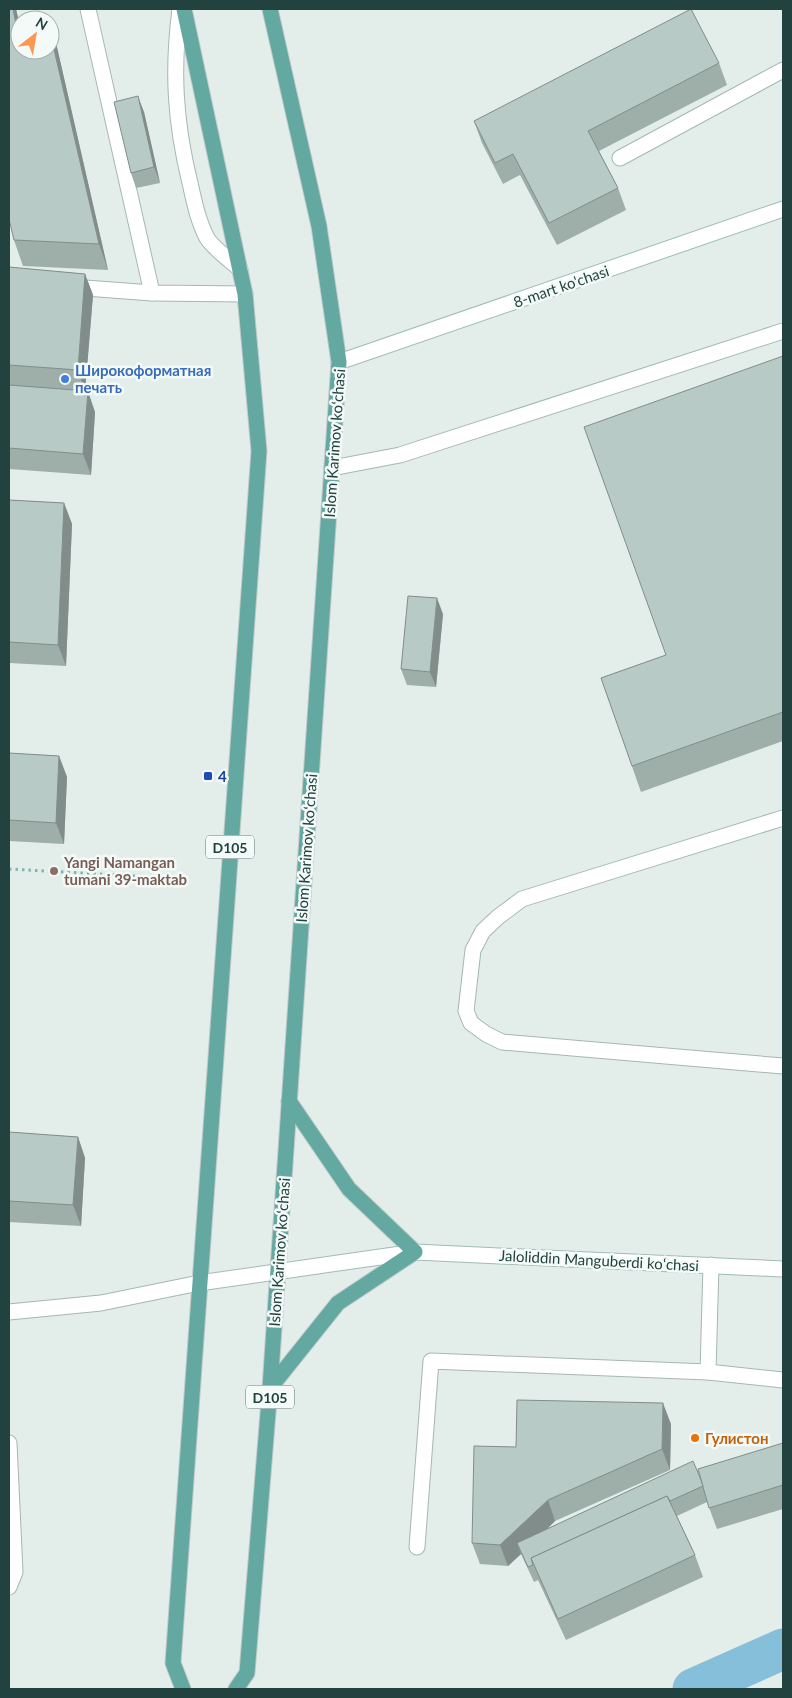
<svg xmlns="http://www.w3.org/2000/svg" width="792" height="1698" font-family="Lato,sans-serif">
<rect width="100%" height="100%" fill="#e3eeeb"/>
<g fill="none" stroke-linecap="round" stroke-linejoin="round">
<path stroke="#86bfd9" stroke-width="41" d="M693 1689 783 1649"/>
<defs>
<g id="lane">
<path d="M88 9 152 293"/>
<path d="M180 9C172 71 175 122 190 183 194 201 198 221 207 238 213 248 231 261 240 269"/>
<path d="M620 158 783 70"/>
<path d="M72 287 152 293 245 294"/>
<path d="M332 468 400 455 783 331"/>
<path d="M783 818 522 899 498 917 483 931 473 950 466 1011 471 1023 486 1034 502 1042 783 1066"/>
<path d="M708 1372 783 1380"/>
<path d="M9 1443 15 1572 9 1587"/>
<path d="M417 1547 431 1361 708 1372 711 1265"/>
</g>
<path id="street" d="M9 1312 101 1303 199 1283"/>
<g id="secondary">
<path d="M339 362 783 209"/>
<path d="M199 1283 415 1252 783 1269"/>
</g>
<g id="primary">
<path d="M270 1388 338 1303 415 1252 349 1189 289 1101"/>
<path d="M183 1689 173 1663 259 451 245 294 184 9"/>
<path d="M236 1689 247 1673 270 1388 339 362 319 226 270 9"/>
</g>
</defs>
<use href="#lane" stroke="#a5b7b4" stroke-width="17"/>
<use href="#street" stroke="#a5b7b4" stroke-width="17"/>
<use href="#secondary" stroke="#a0bbb6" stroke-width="17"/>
<use href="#primary" stroke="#c1cac9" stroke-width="17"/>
<path stroke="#80b5ad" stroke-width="3" stroke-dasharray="2.5 4" stroke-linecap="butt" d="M9 869 154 877"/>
<use href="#lane" stroke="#fff" stroke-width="15"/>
<use href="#street" stroke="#fff" stroke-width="15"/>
<use href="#secondary" stroke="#fff" stroke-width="15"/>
<use href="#primary" stroke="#63a8a1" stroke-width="15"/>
</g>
<g fill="#9eaea9">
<path d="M9 9H16L19 23 56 43 108 270 23 266 14 240Z"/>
<path d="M719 63 727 85 599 151 618 188 626 210 557 245 520 175 503 184 482 143 474 121Z"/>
<path d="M144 112 160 183 136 188 131 173Z"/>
<path d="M9 267 85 274 93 295 85 391 95 412 91 475 9 469Z"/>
<path d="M783 356V741L641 792 601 678 666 655Z"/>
<path d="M9 500 64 503 72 524 66 666 9 663Z"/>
<path d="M443 614 436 687 407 685 401 669Z"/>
<path d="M9 753 59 756 67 777 64 844 9 841Z"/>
<path d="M9 1132 78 1137 85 1158 81 1226 9 1222Z"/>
<path d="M671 1424 670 1470 555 1521 548 1528 699 1475 783 1443V1509L717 1529 707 1502 677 1516 695 1555 703 1577 566 1640 538 1580 534 1582 521 1554 508 1566 480 1564 472 1543 516 1447Z"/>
</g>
<g fill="#818d8a">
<path d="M13 9H16L20 26 16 24Z"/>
<path d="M50 26 56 43 108 270 99 244 50 32Z"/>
<path d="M138 96 144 112 160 183 154 167Z"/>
<path d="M85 274 93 295 85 392 78 370Z"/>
<path d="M88 391 95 412 91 475 83 454Z"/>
<path d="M64 503 72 524 66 666 58 645Z"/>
<path d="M437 598 443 614 436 687 430 672Z"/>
<path d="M59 756 67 777 64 844 56 823Z"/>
<path d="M78 1137 85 1158 81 1226 73 1205Z"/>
<path d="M663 1403 671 1424 670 1470 662 1449Z"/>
<path d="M548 1500 555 1521 522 1553 517 1543 521 1554 508 1566 500 1545Z"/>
</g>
<g fill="#b8cac5" stroke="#818d8a">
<path d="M9 9H13L16 24 20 23V50H50V32L99 244 14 240 9 219Z"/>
<path d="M691 9 719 63 588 131 618 188 549 223 513 154 495 163 474 121Z"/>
<path d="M47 17V20H33Z"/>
<path d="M138 96 154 167 131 173 114 102Z"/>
<path d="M9 267 85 274 78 370 9 365Z"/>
<path d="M783 356V712L632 766 601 678 666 655 584 427Z"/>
<path d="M9 385 88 391 83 454 9 448Z"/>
<path d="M9 500 64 503 58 645 9 642Z"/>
<path d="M408 596 437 598 430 672 401 669Z"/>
<path d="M9 753 59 756 56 823 9 820Z"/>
<path d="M9 1132 78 1137 73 1205 9 1201Z"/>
<path d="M517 1400 663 1403 662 1449 548 1500 500 1545 472 1543 474 1446 516 1447Z"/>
<path d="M783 1443V1485L709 1508 698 1469Z"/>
<path d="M693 1461 699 1475 703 1486 670 1501 667 1496 531 1558 533 1565 528 1567 517 1543Z"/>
<path d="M667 1496 695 1555 558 1619 531 1558Z"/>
</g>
<circle fill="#3f7fe0" stroke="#f4faf8" stroke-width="2" cx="65" cy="379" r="5"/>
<rect fill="#1a4fb4" stroke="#f4faf8" stroke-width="2" x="203" y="771" width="10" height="10" rx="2.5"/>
<circle fill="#8d6e63" stroke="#f4faf8" stroke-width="2" cx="54" cy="871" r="5"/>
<circle fill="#e8710a" stroke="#f4faf8" stroke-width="2" cx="695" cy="1438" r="5"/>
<g text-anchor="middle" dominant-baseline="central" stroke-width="5" stroke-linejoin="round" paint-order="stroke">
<g fill="#f4faf8" stroke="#607976" stroke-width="1">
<rect x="206" y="835.5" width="48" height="23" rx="4"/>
<rect x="246" y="1385.5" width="48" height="23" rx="4"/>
</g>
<g font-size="14" font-weight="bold" fill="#21423e">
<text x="230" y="847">D105</text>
<text x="270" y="1397">D105</text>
</g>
<g font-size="15" fill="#21423e" stroke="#f4faf8">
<text transform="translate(561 286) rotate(-19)">8-mart ko'chasi</text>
<text transform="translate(334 443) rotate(-86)">Islom Karimov koʻchasi</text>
<text transform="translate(306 848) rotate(-86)">Islom Karimov koʻchasi</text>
<text transform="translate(279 1252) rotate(-86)">Islom Karimov koʻchasi</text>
<text transform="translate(599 1260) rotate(3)">Jaloliddin Manguberdi koʻchasi</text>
</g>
<g font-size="15" font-weight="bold" fill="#366cbe" stroke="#f4faf8" text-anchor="start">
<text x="75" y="370">Широкоформатная<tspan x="75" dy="17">печать</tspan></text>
</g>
<g font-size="15" font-weight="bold" fill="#164399" stroke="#f4faf8" text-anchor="start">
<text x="218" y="776">4</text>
</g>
<g font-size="15" font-weight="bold" fill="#785e54" stroke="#f4faf8" text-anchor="start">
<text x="64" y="862">Yangi Namangan<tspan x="64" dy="17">tumani 39-maktab</tspan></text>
</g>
<g font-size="15" font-weight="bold" fill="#c56008" stroke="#f4faf8" text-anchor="start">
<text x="705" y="1438">Гулистон</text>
</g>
</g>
<rect width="792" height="1698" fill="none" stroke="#21423e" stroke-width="20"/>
<g transform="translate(35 35) rotate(31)"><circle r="24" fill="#f4faf8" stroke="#a0b0ae"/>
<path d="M0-4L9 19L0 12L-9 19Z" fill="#ff9751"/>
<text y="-8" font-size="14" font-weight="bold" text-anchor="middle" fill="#21423e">N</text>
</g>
</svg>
